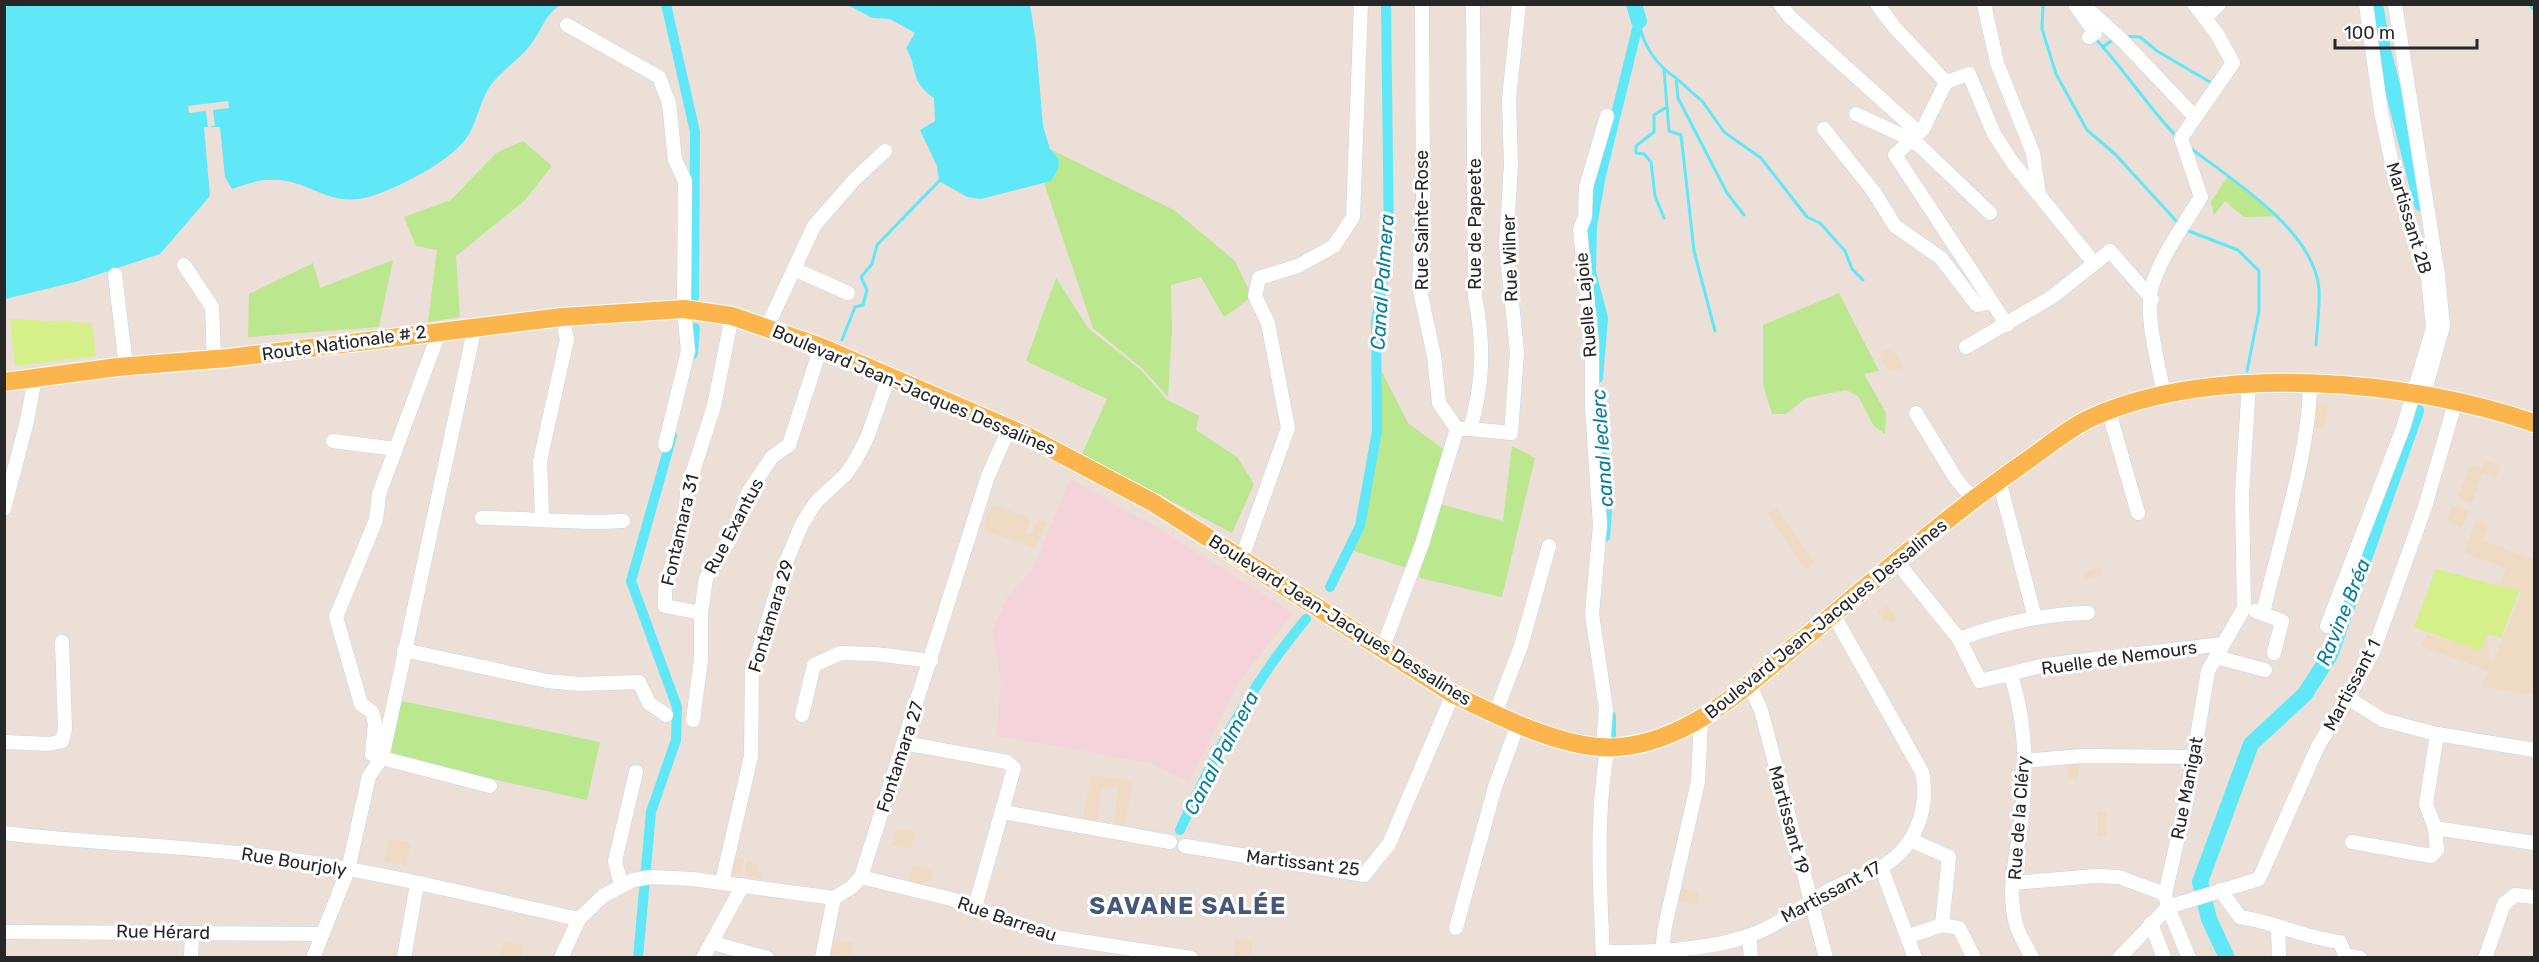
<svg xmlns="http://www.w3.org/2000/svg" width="2539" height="962" font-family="Rubik,sans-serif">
<rect width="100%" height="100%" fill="#ebdfd7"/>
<g fill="#efdac4">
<path d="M1889 349 1892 353 1895 352 1903 367 1890 372 1878 353Z"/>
<path d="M2311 403 2329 404 2324 429 2313 427 2314 421 2308 420Z"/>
<path d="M2484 460 2500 465 2496 477 2482 473 2472 503 2458 498 2470 465 2482 469Z"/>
<path d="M993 505 1031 518 1025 534 1031 535 1038 520 1046 522 1035 549 984 530 987 513H990Z"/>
<path d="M2452 506 2469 511 2462 528 2447 522Z"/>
<path d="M1776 508 1814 562 1806 569 1767 514Z"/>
<path d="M2476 521 2488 525 2482 540 2534 560V695L2481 687 2489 671 2421 646 2427 635 2450 641 2487 634 2490 669 2522 592 2500 586 2506 568 2464 553Z"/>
<path d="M2100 567 2103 575 2086 581 2083 573Z"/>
<path d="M1887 606 1896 619 1889 624 1887 619 1884 621 1878 612Z"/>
<path d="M2067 761H2079L2078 780 2067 779Z"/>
<path d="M1091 775 1132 782 1125 826 1113 823 1119 787 1102 788 1097 822 1083 819Z"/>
<rect x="2097" y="812" width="9" height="24"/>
<path d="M900 829 915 831 910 850 892 845 895 830Z"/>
<path d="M388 839 411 843 406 865 385 861Z"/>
<path d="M734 858 744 860 741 874 730 873Z"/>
<path d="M747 861 759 863 757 871 763 873 762 879 744 875Z"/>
<path d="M913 865 933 870 930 883 922 882 919 889 908 887Z"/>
<path d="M1680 889 1699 893 1697 904 1678 900Z"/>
<path d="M1235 939 1253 941 1251 957H1233Z"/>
<path d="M833 940 853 943 851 957 830 953Z"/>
<path d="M505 941 524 946 521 957H498Z"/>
</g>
<path fill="#f4d3da" d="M1070 479 1161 530 1293 613 1239 681 1189 781 1150 763 997 736 1001 679 992 631 1008 596 1033 569Z"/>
<g fill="#bbe78e">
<path d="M523 141 552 166 525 200 456 256 460 317 428 322 437 250 416 246 404 217 451 200 496 153Z"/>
<path d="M1050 149 1174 210 1235 261 1252 297 1224 317 1201 277 1171 285 1172 330 1168 397 1143 369 1093 328 1044 183C1054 179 1058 170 1059 159Z"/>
<path d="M2228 176 2280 216 2244 217 2225 201 2214 215 2211 202Z"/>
<path d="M393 260 379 327 248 337 249 294 313 263 320 288Z"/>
<path d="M1056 278 1088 328 1141 370 1167 400 1199 416 1196 430 1237 457 1254 484 1232 533 1082 454 1107 399 1026 361Z"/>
<path d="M1839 293 1879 371 1864 374 1886 413 1885 434 1874 426 1858 396 1846 390 1806 398 1786 414H1772L1763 384V325Z"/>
<path d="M1382 372 1408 423 1447 452 1432 502 1503 521 1512 446 1535 458 1502 597 1420 578 1419 572 1348 549 1356 530Z"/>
<path d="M392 699 600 742 587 800 379 754Z"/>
</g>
<g fill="#d5f089">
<path d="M10 319 92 323 96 356 15 366Z"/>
<path d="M2436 569 2519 591 2501 638 2487 634 2480 651 2414 627Z"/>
</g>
<g fill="#60e8f8">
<path d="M5 5H560C544 16 542 30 531 44 520 59 502 70 490 86 479 102 477 125 465 140 447 163 399 187 372 196 329 209 312 181 276 180 260 179 246 184 232 189L225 177 220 127H204L210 196 160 254 75 282 5 299Z"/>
<path d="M848 5H1030L1036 43 1043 126 1050 149 1059 159 1058 169 1051 181 981 199 967 197 939 181 937 166 920 130 935 121 934 98C909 81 919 70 906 48L915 33 890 19 872 18Z"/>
</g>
<path fill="#ebdfd7" d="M228 101 229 108 213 110 215 126 208 127 206 111 189 113 188 106Z"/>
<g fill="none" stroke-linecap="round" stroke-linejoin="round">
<g stroke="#60e8f8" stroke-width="3">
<path d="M2043 4 2042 29 2056 74 2087 130 2115 154 2179 224"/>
<path d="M2529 4 2534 10"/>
<path d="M1639 21C1642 44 1656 65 1676 78L1678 98 1727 193 1744 215"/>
<path d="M2123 36 2140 37 2157 51 2210 82"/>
<path d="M2094 37C2123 68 2146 104 2175 135"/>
<path d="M2103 47 2114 39"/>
<path d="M1664 70 1669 131 1681 135 1694 251 1715 331"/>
<path d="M1676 78 1703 102 1724 132 1761 158 1807 217 1820 223 1845 251 1852 269 1863 280"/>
<path d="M2189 147C2232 180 2314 230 2319 289 2320 307 2317 327 2316 345"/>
<path d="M1664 218 1655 196 1651 162 1644 154 1636 153V146L1654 132V115L1665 108"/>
<path d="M2186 230 2238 250 2259 271V311L2247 371"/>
<path d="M842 340 855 307 863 305 867 290 861 277 872 264 877 245 939 181"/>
</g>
<g stroke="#60e8f8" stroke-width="10">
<path d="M666 4 695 132 694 297"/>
<path d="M693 354 695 328"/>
<path d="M1598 378 1603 318 1591 272 1592 226 1601 175 1639 21"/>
<path d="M1599 418 1607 512 1605 537"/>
<path d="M1330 587 1360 526 1377 431 1376 321 1389 246 1386 4"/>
<path d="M1611 716V736"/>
<path d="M1180 830C1215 754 1251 684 1306 619"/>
<path d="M638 958 651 812 676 740 677 707 631 581 672 436"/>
</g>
<g stroke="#60e8f8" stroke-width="16">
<path d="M1634 4 1639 21"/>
<path d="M2375 4 2383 50 2422 204"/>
<path d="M2227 958 2209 919 2200 882 2251 744 2305 694 2330 655 2416 411"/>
</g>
<defs>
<g id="minor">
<path d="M1422 4 1423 201 1419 286 1434 356 1439 403 1457 429"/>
<path d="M1780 4 1790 17 1918 132"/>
<path d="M1877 4 1895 28 1946 82"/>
<path d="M1984 4 1997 63 2033 153 2039 195"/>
<path d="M2082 4 2122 40 2195 117"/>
<path d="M2395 4 2438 275 2443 326 2427 383"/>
<path d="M2076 6 2095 33 2089 37"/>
<path d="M2205 18 2219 4"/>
<path d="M567 25 659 77 669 103 675 160 685 181 684 309 688 351 665 445"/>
<path d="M1856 114 1906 137 1921 147 1990 213"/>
<path d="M1824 129 1874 192 1895 226 1941 258 1977 305 1992 302"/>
<path d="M184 265 212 307 214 359"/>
<path d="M794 269 848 293"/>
<path d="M115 275 126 366"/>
<path d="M2007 325 1895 155 1923 129 1946 82 1969 74 1994 134 2013 163 2094 263"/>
<path d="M475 326 382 758 490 786"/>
<path d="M767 327 814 226 854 180 885 151"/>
<path d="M1966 347 2052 297 2110 251 2152 299"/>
<path d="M2164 395C2159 366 2144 313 2152 286 2162 254 2184 225 2201 197L2181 138 2233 63 2217 34 2194 4"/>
<path d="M2109 412 2138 513"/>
<path d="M1916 413 1956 479 1974 500"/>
<path d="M1457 429H1470C1484 382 1484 345 1475 296L1473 4"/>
<path d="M1470 429 1511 433 1517 352 1506 245 1511 165 1509 99 1519 4"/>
<path d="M333 441 396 449"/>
<path d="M1999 480 2035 618"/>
<path d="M4 509 27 421 35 378"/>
<path d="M482 518C529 518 576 524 623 521"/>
<path d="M542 518 540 461 567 339 562 317"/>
<path d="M1241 560 1288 428 1268 323 1255 296 1259 278 1298 266 1334 246 1353 217 1361 4"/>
<path d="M1897 562 1959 639 1980 681 2045 665 2223 644"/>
<path d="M2244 608 2242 495 2249 383"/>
<path d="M2255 611 2282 621 2274 653"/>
<path d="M701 613 706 578 731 538 749 491 772 457 789 445 821 347"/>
<path d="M2263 613C2279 543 2309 455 2310 385"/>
<path d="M2327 626 2403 428 2433 328 2428 278 2394 173 2381 112 2366 4"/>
<path d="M1959 639C2002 623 2043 614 2088 613"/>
<path d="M1383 647 1422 544 1457 429"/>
<path d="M404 650 547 681 579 684 639 682 649 703 666 715"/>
<path d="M2216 657 2265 670"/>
<path d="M2011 676C2026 721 2027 768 2022 816 2018 849 2007 887 2015 920 2017 933 2027 946 2032 958"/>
<path d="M1749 684 1761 710 1826 958"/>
<path d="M2348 698 2383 720 2437 734 2534 750"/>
<path d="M1495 714 1521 646 1549 546"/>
<path d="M802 715 814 665 841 653 875 654 931 661"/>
<path d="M693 720 701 659V613L665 606V589L686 513 687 490 714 406 732 316"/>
<path d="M4 742 49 744 62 741 65 729 62 642"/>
<path d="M904 743 1007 762 1014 768 975 907"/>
<path d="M1603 747 1606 709 1592 614 1600 525 1592 407V343L1580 230 1585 216 1586 187 1607 116"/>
<path d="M2025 761 2082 756 2196 757"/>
<path d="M1003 812 1170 842"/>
<path d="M2435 828 2534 843"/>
<path d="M4 833C93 844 183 845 272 857 375 870 477 897 579 919"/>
<path d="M2352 842 2431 856 2437 850 2435 828 2426 804 2437 734"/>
<path d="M1185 846 1364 875 1389 844 1453 694"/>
<path d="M1881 867 1915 958"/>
<path d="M861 877 951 899 1054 937 1191 958"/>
<path d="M722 882 751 756 752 672 786 562 802 524 816 502 845 475 855 461 867 438 889 376"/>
<path d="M2013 883 2096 876 2119 877 2165 894"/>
<path d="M621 885 615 861 636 772"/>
<path d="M2220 890 2240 917C2274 922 2305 938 2340 942L2345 955 2360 958"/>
<path d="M2151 923 2164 958"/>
<path d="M1942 925 1959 928 1974 958"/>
<path d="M2278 927 2279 958"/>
<path d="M1456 928 1495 787 1518 724"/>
<path d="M4 932 322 934"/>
<path d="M1749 936 1751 958"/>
<path d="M1909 936 1942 925 1949 857 1911 840"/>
<path d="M713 943 767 958"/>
<path d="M1603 952C1649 952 1704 951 1748 936 1776 927 1803 905 1828 891 1844 882 1862 877 1879 868 1914 851 1930 809 1922 772L1833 614"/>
<path d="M191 958 192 933"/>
<path d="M313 958 348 870 369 776 382 758 372 754 375 723 372 712 361 704 336 617 376 520 379 494 440 330"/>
<path d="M404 958 417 884"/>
<path d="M561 958 579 919 603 896 633 880 651 877 692 879 834 898 852 887 861 877 988 476 1009 429"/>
<path d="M703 958 743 885"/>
<path d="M822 958 834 898"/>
<path d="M1603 958C1600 887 1595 817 1608 747"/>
<path d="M1661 958 1665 926 1698 782 1701 720"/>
<path d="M2119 958 2168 907 2165 894 2186 803 2208 671 2244 608"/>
<path d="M2189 958 2168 907 2259 879 2318 746 2348 698 2373 652 2424 510 2456 400"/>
<path d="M2485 958 2504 904 2515 895 2534 897"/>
</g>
<path id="major" d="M4 382 118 367 228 358 562 317 684 309 732 316 821 347 1027 436 1152 502 1453 694C1498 716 1568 752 1619 747 1691 741 1747 685 1800 642 1875 580 1948 515 2028 460 2048 446 2070 427 2093 417 2217 362 2410 380 2534 423"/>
</defs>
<use href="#minor" stroke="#ccd4e2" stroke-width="15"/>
<use href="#major" stroke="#fff" stroke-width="20"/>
<use href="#minor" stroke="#fff" stroke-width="14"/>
<use href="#major" stroke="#fbb54c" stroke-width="18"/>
</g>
<g text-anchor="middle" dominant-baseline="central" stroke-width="6" stroke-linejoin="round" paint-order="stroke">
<g font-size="18" fill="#272727" stroke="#fff">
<text transform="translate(2409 218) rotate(73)">Martissant 2B</text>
<text transform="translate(1422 220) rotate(-90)">Rue Sainte-Rose</text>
<text transform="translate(1475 224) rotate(-90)">Rue de Papeete</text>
<text transform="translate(1510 258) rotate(-92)">Rue Wilner</text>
<text transform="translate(1586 305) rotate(-95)">Ruelle Lajoie</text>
<text transform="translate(344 343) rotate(-8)">Route Nationale # 2</text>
<text transform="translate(914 390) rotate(23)">Boulevard Jean-Jacques Dessalines</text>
<text transform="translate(734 526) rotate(-62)">Rue Exantus</text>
<text transform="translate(680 530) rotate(-77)">Fontamara 31</text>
<text transform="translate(771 616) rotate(-73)">Fontamara 29</text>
<text transform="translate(1826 619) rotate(-39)">Boulevard Jean-Jacques Dessalines</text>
<text transform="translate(1340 620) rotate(32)">Boulevard Jean-Jacques Dessalines</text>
<text transform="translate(2119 658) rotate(-8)">Ruelle de Nemours</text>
<text transform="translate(2352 685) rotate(-62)">Martissant 1</text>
<text transform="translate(900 757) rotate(-72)">Fontamara 27</text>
<text transform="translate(2187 788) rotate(-79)">Rue Manigat</text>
<text transform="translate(2019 818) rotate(-86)">Rue de la Cléry</text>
<text transform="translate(1789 820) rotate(75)">Martissant 19</text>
<text transform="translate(294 862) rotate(9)">Rue Bourjoly</text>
<text transform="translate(1303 863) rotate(7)">Martissant 25</text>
<text transform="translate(1831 892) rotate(-28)">Martissant 17</text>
<text transform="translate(1007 919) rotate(19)">Rue Barreau</text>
<text transform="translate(163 932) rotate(1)">Rue Hérard</text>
</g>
<g font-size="20" font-style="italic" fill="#047e99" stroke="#fff">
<text transform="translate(1382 282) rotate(-86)">Canal Palmera</text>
<text transform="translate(1602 448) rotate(-94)">canal leclerc</text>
<text transform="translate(2343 612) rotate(-68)">Ravine Bréa</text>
<text transform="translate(1221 753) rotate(-62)">Canal Palmera</text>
</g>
<g font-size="24" font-weight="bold" letter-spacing="1.5" fill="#45577b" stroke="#fff">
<text x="1188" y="906">SAVANE SALÉE</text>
</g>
</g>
<rect width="2539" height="962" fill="none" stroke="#272727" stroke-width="12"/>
<path d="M2335 39v9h142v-9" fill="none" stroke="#272727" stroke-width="3"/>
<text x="2344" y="39" font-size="18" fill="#272727" stroke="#ffffff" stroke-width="4.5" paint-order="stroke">100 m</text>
</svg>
